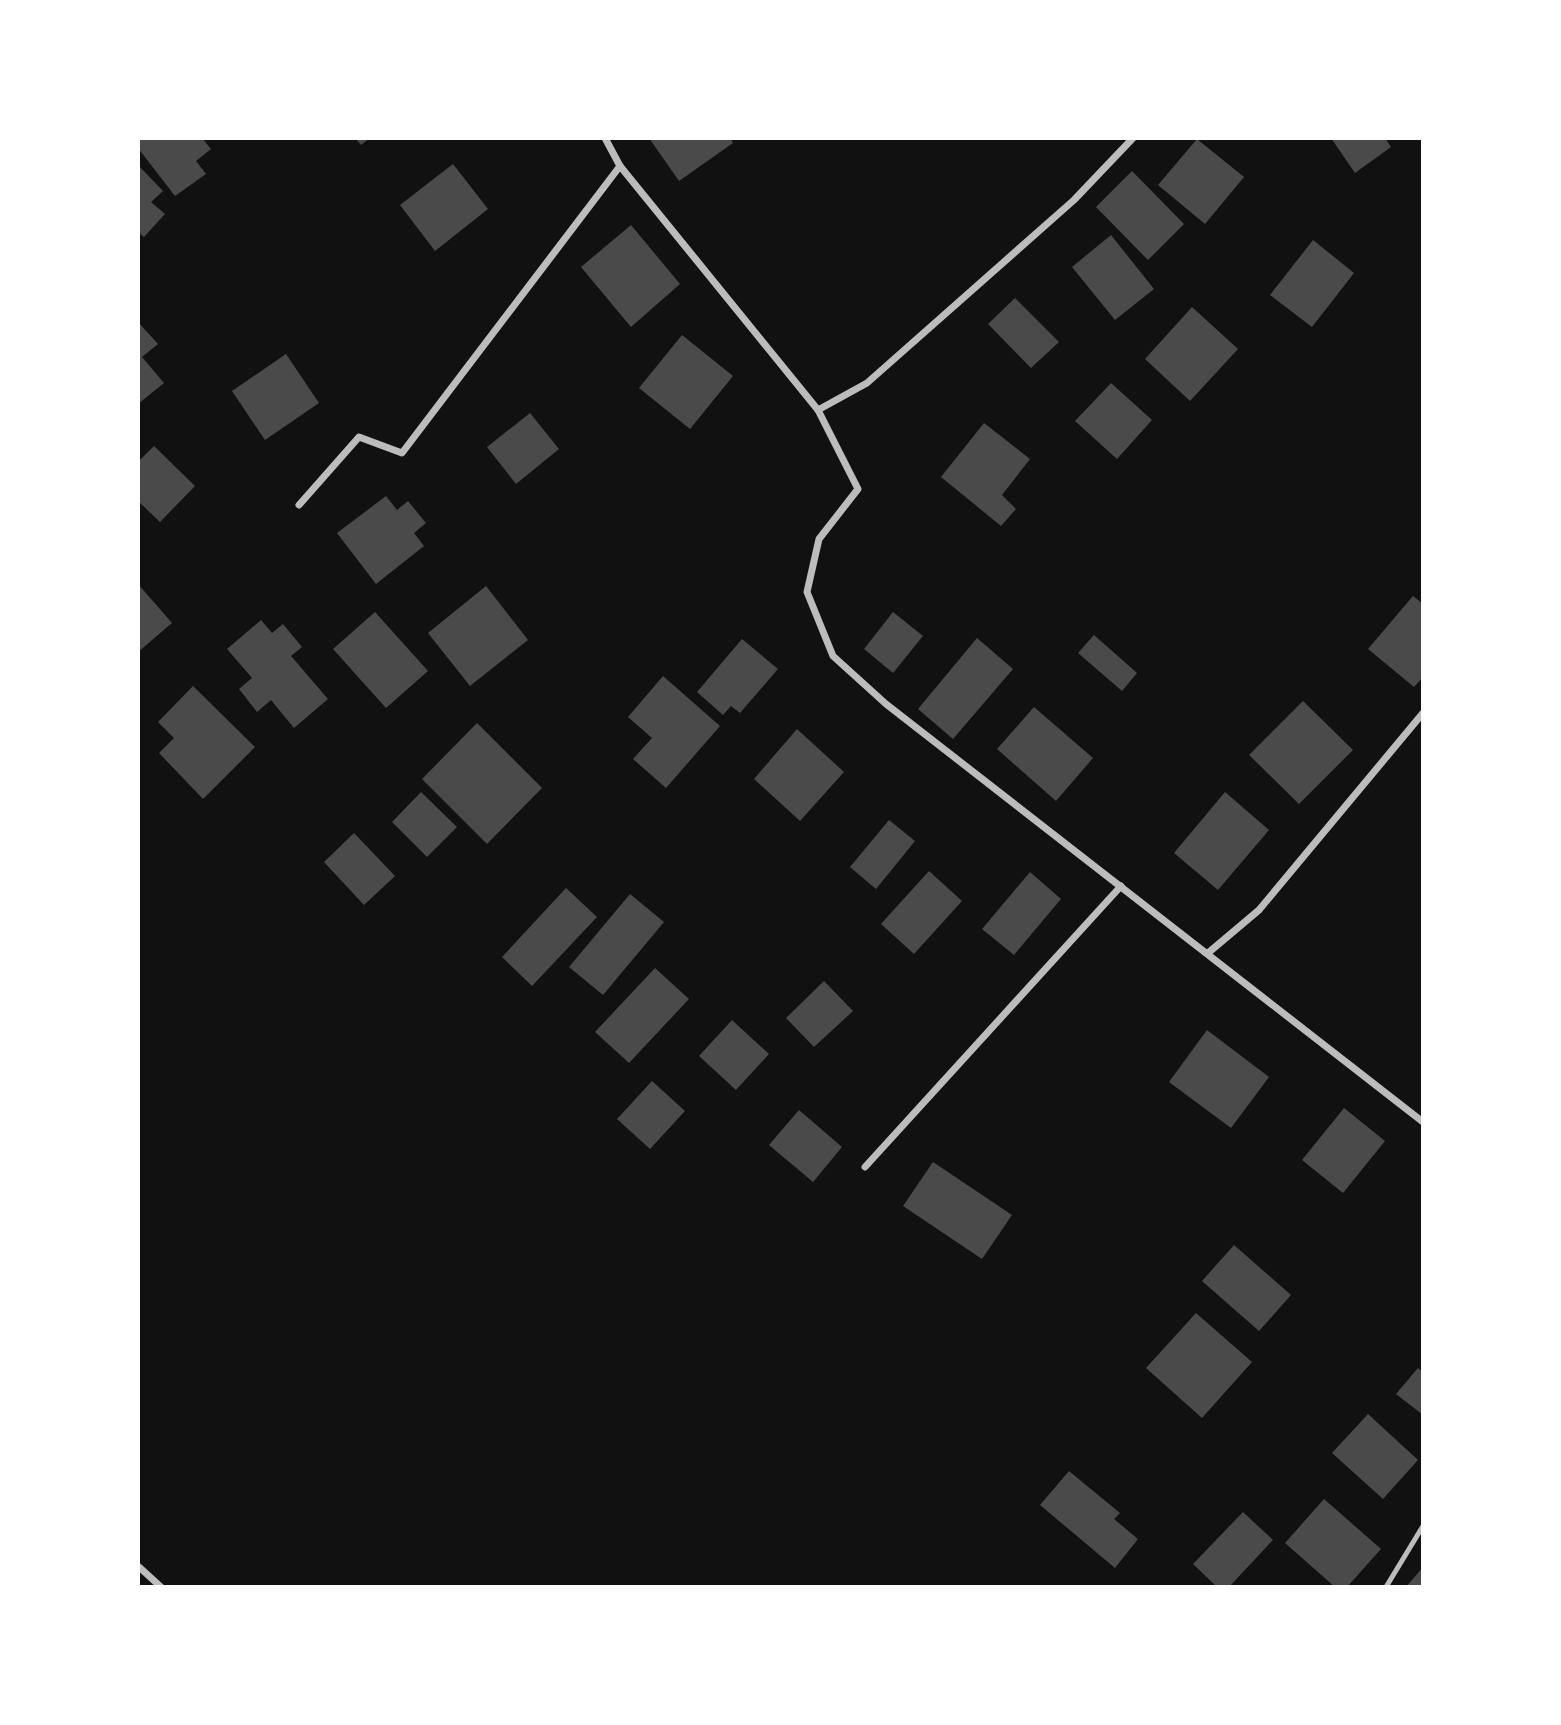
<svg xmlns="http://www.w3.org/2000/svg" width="1561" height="1725" font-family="'Source Sans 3',sans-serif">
<rect width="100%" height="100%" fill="#111"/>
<g fill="#4a4a4a">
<path d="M138 138H202L211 149 196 161 206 174 175 196 138 148Z"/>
<path d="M355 138H370L361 145Z"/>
<path d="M649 138H730L733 143 679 181Z"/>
<path d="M1331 138H1385L1391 147 1355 173Z"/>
<path d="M1197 139 1244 177 1205 224 1158 185Z"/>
<path d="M453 164 488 209 435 251 400 205Z"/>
<path d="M138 165 163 191 151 202 165 214 144 237 138 232Z"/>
<path d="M1132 171 1184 224 1148 260 1096 207Z"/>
<path d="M631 225 680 284 631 327 581 267Z"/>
<path d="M1111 235 1154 289 1115 320 1072 267Z"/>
<path d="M1313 240 1354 273 1312 327 1270 295Z"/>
<path d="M1015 298 1059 342 1031 368 988 324Z"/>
<path d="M1192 307 1238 349 1190 401 1145 359Z"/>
<path d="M138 322 158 344 142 357 164 383 138 404Z"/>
<path d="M682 335 733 376 690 429 639 388Z"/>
<path d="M286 354 319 403 265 440 232 391Z"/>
<path d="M1111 383 1152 420 1117 459 1075 421Z"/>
<path d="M530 413 559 449 516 484 487 447Z"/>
<path d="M984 423 1030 459 1002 495 1016 509 1001 526 941 477Z"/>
<path d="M154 446 195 486 160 522 138 501V462Z"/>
<path d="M386 496 397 510 408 501 426 523 414 533 424 546 376 584 337 533Z"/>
<path d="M138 584 172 623 138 652Z"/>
<path d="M486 586 528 640 470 686 428 633Z"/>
<path d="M1413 596 1423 604V677L1414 687 1368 649Z"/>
<path d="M375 612 428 671 386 708 333 649Z"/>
<path d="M893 612 923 636 893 673 864 649Z"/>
<path d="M261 620 272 633 283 624 302 647 291 656 328 699 294 728 271 700 257 712 239 689 252 678 227 649Z"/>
<path d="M1094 635 1137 673 1122 691 1078 653Z"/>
<path d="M977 638 1013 669 953 739 918 709Z"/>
<path d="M742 639 778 669 740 713 731 706 723 715 697 692Z"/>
<path d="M663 676 720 726 666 788 633 759 652 738 628 717Z"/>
<path d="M193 686 255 747 203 799 159 753 174 738 158 722Z"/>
<path d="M1303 701 1353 750 1299 804 1249 755Z"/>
<path d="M1034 707 1093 758 1056 801 997 749Z"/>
<path d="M477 723 542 788 487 844 422 779Z"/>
<path d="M797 729 844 772 800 821 754 779Z"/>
<path d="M421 792 457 827 427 857 392 822Z"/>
<path d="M1225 792 1269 830 1218 890 1174 853Z"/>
<path d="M889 820 915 841 876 889 850 867Z"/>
<path d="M354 833 395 876 364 905 324 862Z"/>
<path d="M929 871 962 901 914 954 881 924Z"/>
<path d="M1030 872 1061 899 1014 955 982 929Z"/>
<path d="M566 888 597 917 532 986 502 957Z"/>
<path d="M630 894 664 922 603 995 569 967Z"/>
<path d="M655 968 689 999 629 1063 595 1032Z"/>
<path d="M824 981 853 1011 814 1047 786 1018Z"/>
<path d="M732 1020 769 1054 736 1090 699 1056Z"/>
<path d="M1207 1030 1269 1077 1231 1128 1169 1082Z"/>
<path d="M652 1081 685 1111 650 1149 617 1119Z"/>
<path d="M1344 1108 1385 1141 1343 1193 1302 1160Z"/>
<path d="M799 1110 842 1147 813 1182 769 1145Z"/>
<path d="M933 1162 1012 1215 982 1259 903 1206Z"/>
<path d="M1234 1245 1291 1295 1259 1331 1202 1281Z"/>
<path d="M1196 1313 1252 1362 1202 1418 1146 1368Z"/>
<path d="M1418 1368 1423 1372V1415L1396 1394Z"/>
<path d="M1368 1414 1418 1460 1383 1499 1332 1453Z"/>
<path d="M1069 1471 1120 1513 1114 1519 1138 1539 1115 1568 1040 1505Z"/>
<path d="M1324 1499 1381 1549 1347 1587H1335L1285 1543Z"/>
<path d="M1243 1512 1273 1540 1229 1587H1217L1193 1564Z"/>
<path d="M1423 1567V1587H1406Z"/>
</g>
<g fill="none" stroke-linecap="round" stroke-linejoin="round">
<path stroke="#bcbcbc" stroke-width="5" d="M1386 1587 1423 1526"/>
<g stroke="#bcbcbc" stroke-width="7">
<path d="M605 138 620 166 818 410 858 489 819 539 807 592 833 656 886 704 1423 1122"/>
<path d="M818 410 867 383 1074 200 1133 138"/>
<path d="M299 505 359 437 402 453 620 166"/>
<path d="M1208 953 1259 910 1423 713"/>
<path d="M865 1167 1121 886"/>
<path d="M138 1566 161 1587"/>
</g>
</g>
<rect width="1561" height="1725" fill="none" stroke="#ffffff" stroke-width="280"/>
</svg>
